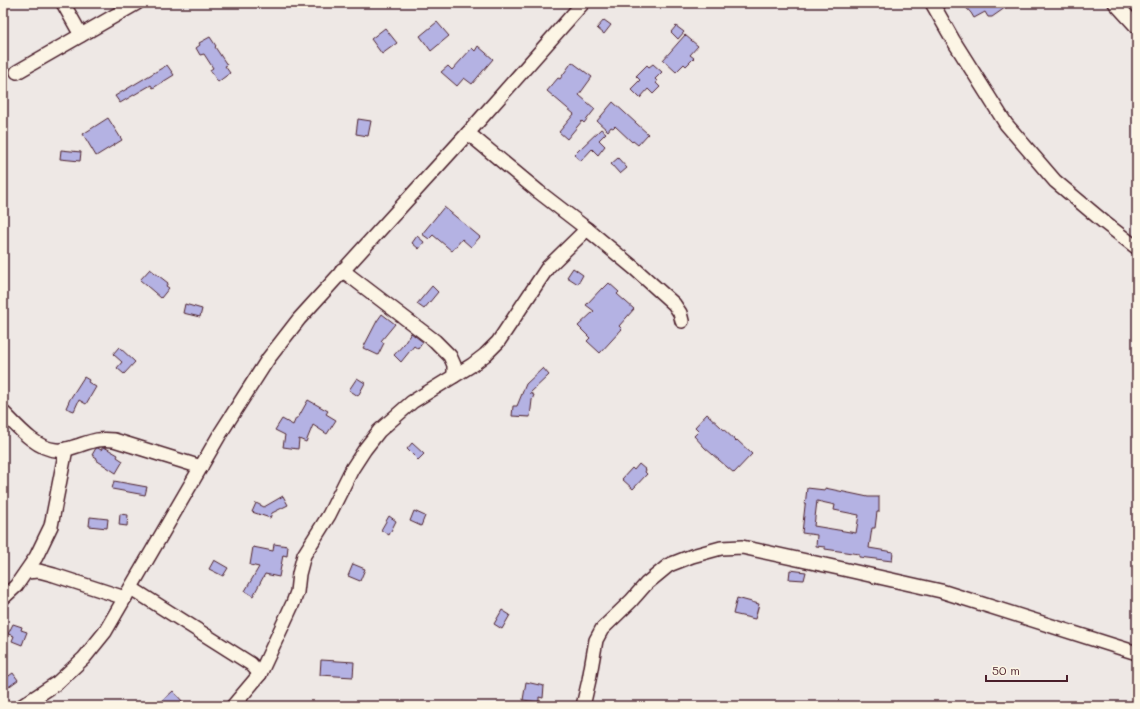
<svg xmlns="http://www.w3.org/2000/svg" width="1140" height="709" font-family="Mali,sans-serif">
<rect width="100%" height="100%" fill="#eee8e5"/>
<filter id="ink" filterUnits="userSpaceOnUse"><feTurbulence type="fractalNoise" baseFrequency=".025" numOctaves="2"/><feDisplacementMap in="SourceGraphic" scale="8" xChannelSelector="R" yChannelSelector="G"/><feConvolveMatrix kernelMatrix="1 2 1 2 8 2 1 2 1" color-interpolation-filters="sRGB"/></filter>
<g filter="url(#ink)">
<g fill="#b4b2e3" stroke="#4a1f2b" fill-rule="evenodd">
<path d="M962 3H1012L992 17H988L985 12 974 18 971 13Z"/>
<path d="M604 20 611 25 604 34 597 28Z"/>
<path d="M437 22 449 36 431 51 420 36Z"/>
<path d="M676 26 684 32 678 39 671 32Z"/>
<path d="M385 28 397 43 382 54 371 39Z"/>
<path d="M685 35 698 46 690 55 694 58 686 66 684 64 676 72 663 60Z"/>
<path d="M210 37 216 46 215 47 227 65 225 66 230 73 218 82 210 70 213 68 204 54 200 55 196 48 200 45 199 43Z"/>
<path d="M478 46 493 59 472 84 464 78 457 86 441 72 448 66 452 70 472 48 475 51Z"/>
<path d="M572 62 592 77 579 95 595 109 584 123 582 121 567 139 559 132 574 114 547 91 558 78 560 79Z"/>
<path d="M653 64 662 72 655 79 657 81 656 83 660 87 653 94 648 89 640 98 631 89 640 80 636 76 647 65 649 67Z"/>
<path d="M167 65 174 75 153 88 151 85 120 103 115 96Z"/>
<path d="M613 102 648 134 638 145 633 141 632 142 615 126 613 128 611 127 608 131 597 121Z"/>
<path d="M108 118 122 140 96 156 83 134Z"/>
<path d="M358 119 371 121 368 136 356 134Z"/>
<path d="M601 129 606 133 599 140 605 146 598 155 592 149 581 161 574 155 580 149Z"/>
<path d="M61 150 81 152 80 161 60 159Z"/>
<path d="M618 158 627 168 620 174 611 164Z"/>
<path d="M444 207 480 237 471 247 462 239 452 251 433 235 429 239 422 234Z"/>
<path d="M417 236 424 242 419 249 412 243Z"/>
<path d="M573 268 583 275 578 284 567 277Z"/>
<path d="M150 269 168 283 166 286 169 288 161 298 140 280Z"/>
<path d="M609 283 619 292 617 294 634 309 619 326 622 329 600 353 587 341 590 338 578 326 594 311 586 305 602 288 603 289Z"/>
<path d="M432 286 438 292 424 309 417 304Z"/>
<path d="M185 304 202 309 200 317 183 313Z"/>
<path d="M382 314 395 324 381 341 384 343 378 355 363 348 377 321Z"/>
<path d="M411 333 423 342 418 349 414 346 401 362 394 355 404 344Z"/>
<path d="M119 347 135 362 124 374 117 368 122 362 113 354Z"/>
<path d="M543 368 549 375 530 393 534 395 532 400 530 417 512 416 513 406H517L526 384Z"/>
<path d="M84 377 89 380 88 382 96 387 86 404 79 400 74 411 66 408 70 399Z"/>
<path d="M357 378 365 383 358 396 349 390Z"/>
<path d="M308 400 328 411 326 414 336 420 327 434 313 425 306 442 299 439 298 449 283 447 285 435 275 430 282 419 293 425 296 418H298Z"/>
<path d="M707 414 736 441 737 440 752 454 734 473 705 448 694 436 699 431 695 427Z"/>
<path d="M412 443 424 454 418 460 407 449Z"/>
<path d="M103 447H104L118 455 117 457 123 461 116 473 96 460 97 458 92 455 96 448H98L101 450Z"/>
<path d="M639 464 646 470 645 472 647 474 633 489 622 479 632 468 634 470Z"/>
<path d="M114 481 147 487 145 495 112 489Z"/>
<path d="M807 488 825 490V488L868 497H879V512H877L875 528H872L869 548 893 552 892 561 859 557V554L825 549V547L816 546 817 535 802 533ZM817 501 835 505 834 510 859 515 856 533 814 526Z"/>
<path d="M283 496 288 505 272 513 270 518 252 512 256 503 264 507Z"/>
<path d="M414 511 425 516 421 526 410 521Z"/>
<path d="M120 514 128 515 127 526 119 525Z"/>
<path d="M389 516 396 521 389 535 381 530Z"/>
<path d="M90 517 108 519 107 528 89 526Z"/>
<path d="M274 544 288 546 287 556 283 555 279 577 265 574 253 596 245 591 259 567 250 565 253 547 273 551Z"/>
<path d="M214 560 228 568 223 576 209 569Z"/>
<path d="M353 564 365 569 360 581 348 576Z"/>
<path d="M790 570 806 572 804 580 789 579Z"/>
<path d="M737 598 759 604 755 619 733 614Z"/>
<path d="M502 610 510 615 502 629 494 624Z"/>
<path d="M13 624 22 627 21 630 27 632 22 645 12 641 14 636 8 634Z"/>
<path d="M321 660 354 662 353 677 320 675Z"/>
<path d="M13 673 18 680 7 688 3 682V680Z"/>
<path d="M526 682 544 686 543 698 539 697V702L523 700Z"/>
<path d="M173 691 183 702 178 706H167L162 701Z"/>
</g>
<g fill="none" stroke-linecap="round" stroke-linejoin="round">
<defs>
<g id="minor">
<path d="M63 3 81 35"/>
<path d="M932 3 953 40 1006 124 1055 181 1105 223 1137 248"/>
<path d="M1115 3 1137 27"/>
<path d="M17 72 137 3"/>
<path d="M468 133 539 192 587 229 634 268 674 304 680 313 682 321"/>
<path d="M342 270 435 341 450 356 454 365V376"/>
<path d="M3 412C17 426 36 449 56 450 63 451 70 448 77 446 92 441 98 438 114 440L201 467"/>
<path d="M26 572 39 571 54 575 125 598"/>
<path d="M131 588 251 664 260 674"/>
<path d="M3 598 16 586 36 557 51 526 66 449"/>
<path d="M22 706 57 683 84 658 105 632 220 434 268 359 299 319 468 133 583 3"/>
<path d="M233 706 260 674 293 603 297 592 299 574 304 555 329 515 352 469 365 449 379 431 412 402 472 365 485 355 498 342 548 267 587 229"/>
<path d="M583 706 589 680 596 640 602 629 631 601 646 584 669 565 692 556 721 548 742 547 843 569 941 591 1137 653"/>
</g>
</defs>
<use href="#minor" stroke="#4a1f2b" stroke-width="16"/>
<use href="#minor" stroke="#fcf5e5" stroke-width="13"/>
</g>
</g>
<rect width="1140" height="709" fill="none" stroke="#fcf5e5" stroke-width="16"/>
<rect x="8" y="8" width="1124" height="693" fill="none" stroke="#4a1f2b" stroke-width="1.5" filter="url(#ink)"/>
<path d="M986 675v6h81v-6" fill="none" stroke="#4a1f2b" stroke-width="2"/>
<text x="992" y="675" font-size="12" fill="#4a1f2b" stroke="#fcf5e5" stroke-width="3" paint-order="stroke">50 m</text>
</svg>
